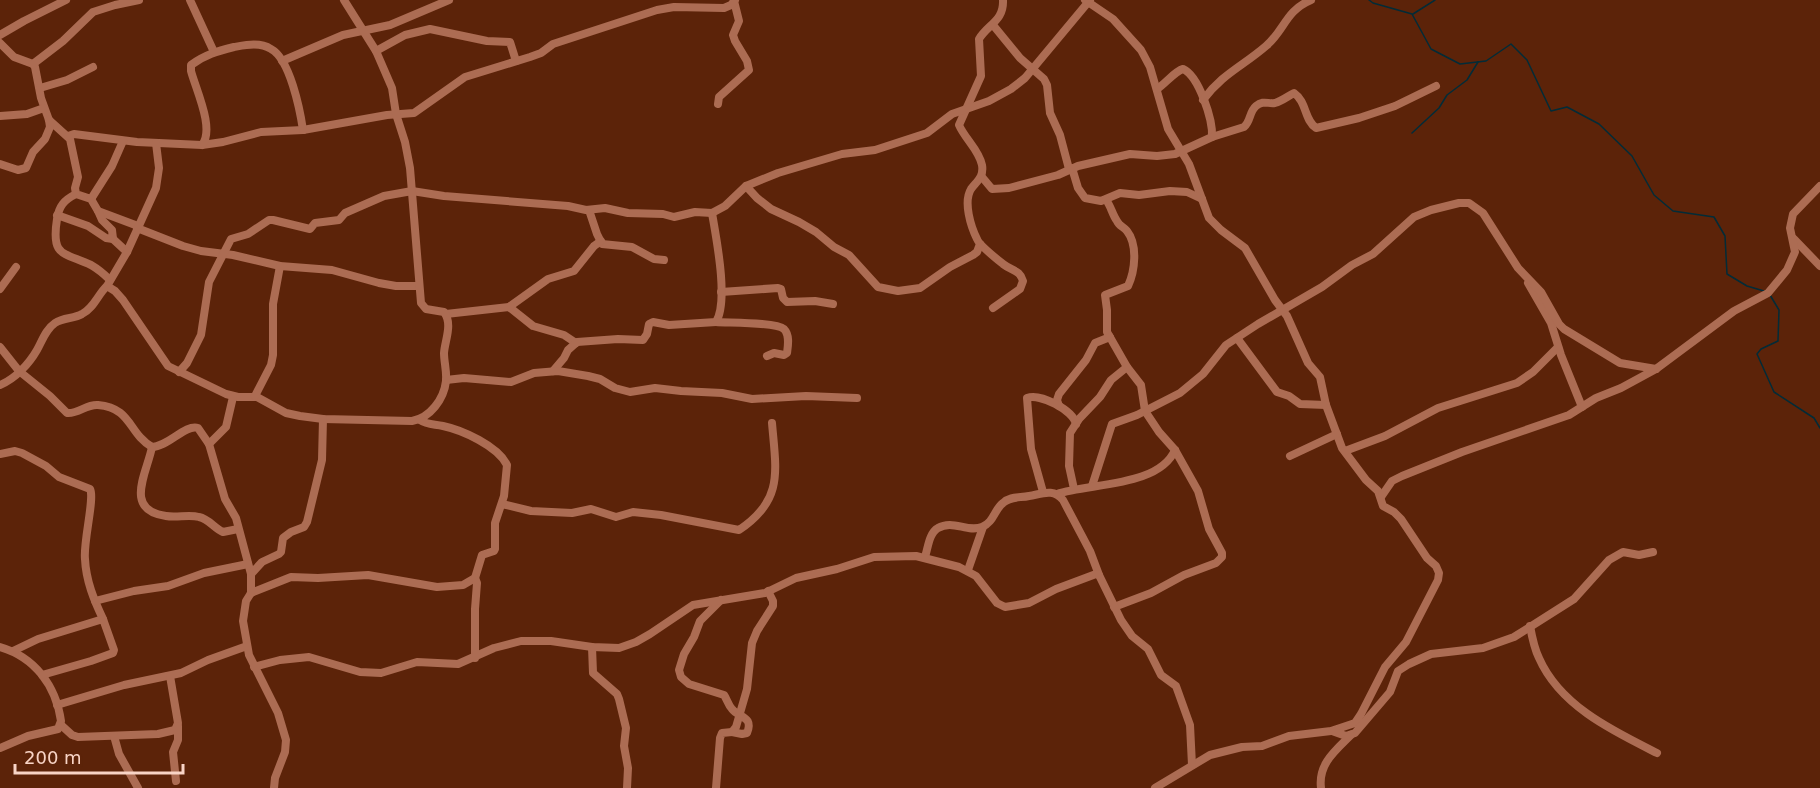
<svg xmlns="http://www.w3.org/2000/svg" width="1820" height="788" font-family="'DejaVu Sans',sans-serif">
<rect width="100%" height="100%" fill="#5c2309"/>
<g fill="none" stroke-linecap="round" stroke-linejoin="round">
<g stroke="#022c38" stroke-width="1.5">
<path d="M1369 0 1373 3 1412 14 1431 49 1460 64 1486 61 1511 44 1527 60 1551 111 1567 107 1599 124 1632 156 1654 195 1673 211 1714 217 1725 236 1727 274 1747 286 1764 291"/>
<path d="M1413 14 1435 0"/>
<path d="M1412 133 1439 108 1447 95 1467 80 1478 62"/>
<path d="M1770 295 1779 310 1778 341 1761 349 1757 354 1774 392 1814 418 1820 428"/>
</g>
<g stroke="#ac6c53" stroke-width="8">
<path d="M190 0 214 52"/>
<path d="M1085 0 1113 19 1141 50 1150 67 1168 129 1189 164 1209 218 1221 230 1245 248 1275 300 1287 316 1308 363 1320 377 1326 405 1342 448 1366 480 1378 491 1383 506 1394 512 1401 519 1427 558 1436 566 1439 573 1438 580 1406 642 1385 667 1361 714 1355 723 1331 731 1289 736 1262 746 1242 747 1210 755 1155 788"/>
<path d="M993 25 1020 58 1044 79 1047 85 1050 113 1060 135 1069 169"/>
<path d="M0 35 24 21 66 0"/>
<path d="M0 43 14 57 33 64 35 67 41 98 49 120 50 127 45 139 33 152 26 168 18 170 0 164"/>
<path d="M376 51 405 35 430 29 487 41 510 42 516 61"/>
<path d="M282 61 343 35 390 25 449 0"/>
<path d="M33 64 63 41 93 12 115 5 139 0"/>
<path d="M40 88 67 80 93 67"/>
<path d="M1157 89C1165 84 1175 71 1183 69 1199 76 1213 120 1212 137"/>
<path d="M1203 100C1222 74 1243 66 1266 46 1285 30 1285 11 1311 0"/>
<path d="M718 104 719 97 749 70 747 61 735 41 733 35 739 21 734 1"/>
<path d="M0 116 27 114 44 108"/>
<path d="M49 120 70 139 78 177 75 188 76 194 91 199 98 211 138 226"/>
<path d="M68 136 74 134 137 142 202 145 223 142 261 132 303 130 387 115 414 113 465 77 530 57 541 53 553 44 657 10 674 7 724 8 731 5 735 0"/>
<path d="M202 145C215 129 196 90 191 71V65C204 55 218 51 234 47 246 45 260 42 271 49 290 59 300 110 303 130"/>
<path d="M1072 168 1078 188 1085 198 1101 201 1120 193 1139 195 1170 191 1187 192 1202 199"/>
<path d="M982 177 992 189 1009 188 1058 175 1078 166 1130 154 1157 156 1175 154 1212 137 1244 127C1251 121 1249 112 1256 106 1263 100 1268 104 1275 103 1282 101 1288 96 1294 93 1307 102 1304 120 1316 128L1359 118 1395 106 1436 86"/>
<path d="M746 186 757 198 771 209 799 222 816 232 834 247 849 255 878 287 898 291 920 288 950 267 973 255 977 252 980 244"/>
<path d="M76 194C64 200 59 206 57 219 51 257 63 252 91 265 98 269 104 274 110 280"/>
<path d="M91 199 112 166 123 141"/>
<path d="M1106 200C1111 206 1112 214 1117 221 1119 226 1124 227 1127 231 1138 245 1135 271 1128 286L1105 295 1107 310V332L1127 367 1141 385 1145 411 1159 432 1175 450 1198 491 1209 529 1222 553V557L1216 563 1184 575 1151 593 1114 607"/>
<path d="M589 210 597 234 602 244 632 247 654 259 664 260"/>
<path d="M98 211 102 220 112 230 113 239 127 252"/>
<path d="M57 215 88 226 106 238 113 239"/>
<path d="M137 228 183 246 201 251 233 255 280 266 332 270 379 283 396 286H418"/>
<path d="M1794 239 1820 266"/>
<path d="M1528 283 1551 323 1561 355 1582 407"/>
<path d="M107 286 127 252 156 188 159 168 156 143"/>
<path d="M0 289 16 267"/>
<path d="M721 292 778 288 781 289 783 298 787 302 815 301 833 304"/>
<path d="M509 307 533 326 564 335 576 343"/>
<path d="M993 308 1020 289 1023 281C1020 270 1012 271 1003 264 998 260 979 245 977 239 971 227 963 202 971 189 977 181 984 177 982 165 979 150 965 139 959 125L981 76 979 39C988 24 1004 21 1003 0"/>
<path d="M446 314 509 307 548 279 574 271 594 246 601 241"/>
<path d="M716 322C729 323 776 322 784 329 790 335 788 346 787 353L784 355 774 353 767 356"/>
<path d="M1237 338 1277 392 1289 396 1300 404 1326 405"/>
<path d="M0 347 19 371 50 396 67 413C79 414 86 404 98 405 132 408 128 433 152 447 168 447 185 424 198 428L209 444 225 499 236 518 251 574"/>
<path d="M553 371 564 358 568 350 577 342 618 339 643 340 647 334 649 324 653 322 669 325 716 322C729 301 716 237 712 213"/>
<path d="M179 372 187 363 201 335 209 282 231 239 248 234 269 220H273L310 229 315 223 339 220 345 213 384 196 412 191 444 196 568 206 586 210 605 208 628 213 663 214 674 217 695 212 712 213 725 206 746 186 778 173 842 154 875 150 927 133 952 114 989 101 1011 89 1025 78 1090 0"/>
<path d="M446 380 464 378 511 382 534 373 558 371 588 376 600 379 615 388 630 392 655 388 681 391 722 393 752 399 806 396 857 398"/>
<path d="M0 385C15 379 29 364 37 350 42 341 46 329 55 323 64 317 74 319 82 314 94 308 98 294 107 286L115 291 123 300 168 366 226 394 238 397H257L286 413 300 416 323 419 412 421C430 418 444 399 446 381 447 372 444 362 444 353 445 340 453 324 444 312L426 309 421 303 410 168 405 142 396 114 392 88 376 51 344 0"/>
<path d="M255 396 271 365 273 355V304L280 266"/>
<path d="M1059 406 1057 400 1059 394 1086 360 1095 343 1110 337"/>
<path d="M209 444 226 427 233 397"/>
<path d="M152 447C147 473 123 510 166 516 177 518 189 514 199 517 209 519 214 528 223 532L238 529"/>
<path d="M1345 451 1385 436 1438 408 1517 383 1533 372 1558 347"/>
<path d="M0 454 15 451 22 453 46 466 59 477 90 489C95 498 83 542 85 559 86 581 94 600 103 619"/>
<path d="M1290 456 1337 434"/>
<path d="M1092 486 1112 424 1137 415 1180 393 1203 374 1226 345 1258 324 1322 287 1352 265 1373 254 1414 217 1431 210 1459 203H1469L1483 213 1518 268 1541 292 1559 324 1564 329 1620 363 1656 369"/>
<path d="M1074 489 1069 466 1070 433 1079 419 1100 397 1111 380 1127 367"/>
<path d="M1043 492 1031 449 1027 398C1040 393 1073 410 1076 424"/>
<path d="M1057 494C1090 483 1159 487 1175 450"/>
<path d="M1381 497 1392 481 1402 476 1462 452 1569 415 1596 398 1621 388 1656 369 1734 311 1768 293 1787 270 1795 252 1790 228 1793 214 1820 186"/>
<path d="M502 504 531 511 572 513 591 509 616 517 633 512 661 515 739 530C784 500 776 471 772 423"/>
<path d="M925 557C928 548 929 533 938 528 953 519 967 533 982 527 994 522 994 510 1003 503 1010 496 1020 498 1029 496 1042 494 1053 488 1063 500L1090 551 1099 575"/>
<path d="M968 570 983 527"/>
<path d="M251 593 291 577 318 578 368 575 437 587 463 585 475 578 482 555 494 551 495 549V523L504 496 507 465C498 446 462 430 443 426 434 424 427 425 420 420"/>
<path d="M721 600 700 621 694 637 684 654 679 670 681 677 689 684 724 695C727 699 728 705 732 709 739 718 754 716 747 733L742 734 732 732"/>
<path d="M95 601 134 591 168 586 204 573 248 564"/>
<path d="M1530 626C1532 637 1534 648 1539 658 1560 706 1613 731 1657 753"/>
<path d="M0 647C35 657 56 686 61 721L58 729 28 736 0 748"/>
<path d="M592 647 593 673 617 694 619 699 626 728 624 746 628 768 627 788"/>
<path d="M13 651 38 639 103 619 114 650 113 653 91 661 42 675"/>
<path d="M475 658V609L477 583 475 578"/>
<path d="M254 667 280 660 309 657 360 672 381 673 417 662 458 664 494 648 521 641H551L592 647 619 648 636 642 650 634 693 605 765 593 796 578 837 569 874 557 916 556 959 567 976 576 997 603 1005 607 1029 603 1056 589 1096 574 1099 575 1121 620 1132 636 1148 649 1161 675 1176 686 1190 725 1192 765"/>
<path d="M57 705 124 685 181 673 208 660 247 646"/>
<path d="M61 725 72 735 78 737 158 734 175 730 178 723 170 676"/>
<path d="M1332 731 1346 736 1355 733 1390 692 1398 671 1409 664 1431 654 1483 648 1514 637 1574 599 1609 560 1623 552 1639 555 1653 552"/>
<path d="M114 736 119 754 138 788"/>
<path d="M176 781 173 752 178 740V726"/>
<path d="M274 788 275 778 285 752 286 740 278 713 249 655 243 621 246 601 251 593V574L262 562 279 554 281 552 283 538 291 532 304 527 307 522 322 460 323 419"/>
<path d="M716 788 720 738 722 733 732 732 736 727 747 689 752 643 757 631 773 606V601L768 591"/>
<path d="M1321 788C1318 764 1335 751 1351 735"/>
</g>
</g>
<path d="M15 764v9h168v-9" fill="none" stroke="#f8d4c6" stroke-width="3"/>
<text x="24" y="764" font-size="18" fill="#f8d4c6" stroke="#5c2309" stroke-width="4.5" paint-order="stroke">200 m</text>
</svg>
